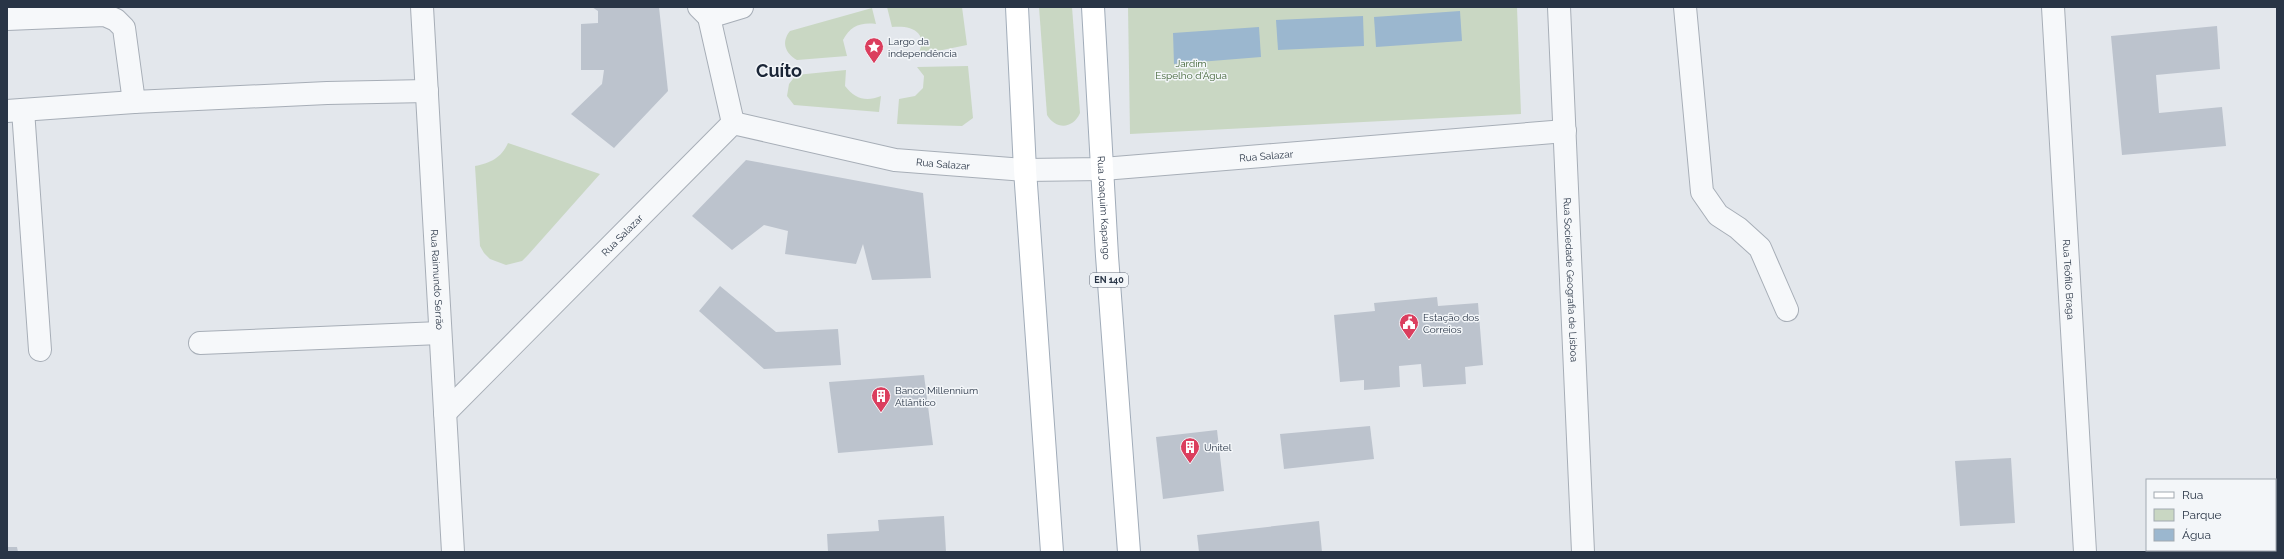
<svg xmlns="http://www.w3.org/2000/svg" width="2284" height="559" font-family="Raleway,sans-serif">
<rect width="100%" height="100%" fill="#e3e7ec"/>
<g fill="#c9d7c3">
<path d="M887 7H962L967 45 918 55C929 32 912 25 892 27Z"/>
<path d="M1039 7H1072L1080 113C1073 129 1056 130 1047 115Z"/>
<path d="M1128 7H1517L1521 114 1130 134Z"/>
<path d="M872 8 876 24C861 22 850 26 843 40L847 56 797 60C785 53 781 42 790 31Z"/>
<path d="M968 66 973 118 962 126 897 124 899 99 915 96 923 88 924 76 917 67Z"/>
<path d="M846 70 845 86C855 99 866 102 881 96L879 112 794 105 787 96 789 84 796 75Z"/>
<path d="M508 143 600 174 528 255 522 261 506 265 490 259 484 253 480 246 475 166C491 163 501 158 508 143Z"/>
</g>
<g fill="#9bb7cf">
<path d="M1460 11 1462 41 1376 47 1374 17Z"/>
<path d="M1363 16 1364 46 1278 50 1276 20Z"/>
<path d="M1259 27 1261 57 1174 64 1173 33Z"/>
</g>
<g fill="#bcc3cd">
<path d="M592 7H659L668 91 614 148 571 114 602 84 604 70H581V24L598 23V11Z"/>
<path d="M2217 26 2220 69 2156 75 2159 113 2222 107 2226 146 2122 155 2111 36Z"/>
<path d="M746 160 923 193 931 278 872 280 863 244 856 264 785 254 788 231 764 225 732 250 692 216Z"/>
<path d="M720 286 776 332 838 329 841 365 764 369 699 311Z"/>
<path d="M1437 297 1438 306 1478 303 1483 365 1465 367 1466 384 1423 387 1421 364 1399 366 1400 387 1364 390V380L1340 382 1334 315 1375 311 1374 303Z"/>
<path d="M924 375 933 445 838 453 829 382Z"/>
<path d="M1370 426 1374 459 1284 469 1280 434Z"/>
<path d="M1217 430 1224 491 1163 499 1156 437Z"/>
<path d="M2011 458 2015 523 1960 526 1955 461Z"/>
<path d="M944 516 946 552H828L827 534 879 531 878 520Z"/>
<path d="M1319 521 1322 552H1199L1197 535Z"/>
<path d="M7 547H17L18 552H7Z"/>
</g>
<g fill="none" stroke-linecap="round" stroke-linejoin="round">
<defs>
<g id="minor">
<path id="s1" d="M422 7 453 552"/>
<path d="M699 7 709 17 742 7"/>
<path id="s2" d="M1559 7 1583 552"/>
<path d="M1685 7 1702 192 1718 215 1738 228 1760 248 1787 310"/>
<path id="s3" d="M2053 7 2085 552"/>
<path d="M709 17 733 123"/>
<path d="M7 19 105 15 116 20 124 28 134 102"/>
<path d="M23 110 40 350"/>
<path d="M7 111 134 102 327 93 427 91"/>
<path d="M200 343 440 333"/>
<path id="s4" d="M445 413 733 123 895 160 1025 170 1103 169 1565 131"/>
</g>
<g id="major">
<path d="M1017 7 1025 170 1052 552"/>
<path id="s5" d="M1093 7 1107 256 1129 552"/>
</g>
</defs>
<use href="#minor" stroke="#a7aeb7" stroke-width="24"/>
<use href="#major" stroke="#a1acb9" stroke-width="24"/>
<use href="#minor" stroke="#f6f8fa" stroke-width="22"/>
<use href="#major" stroke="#fff" stroke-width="22"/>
</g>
<defs>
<symbol id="sight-pin" viewBox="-11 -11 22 30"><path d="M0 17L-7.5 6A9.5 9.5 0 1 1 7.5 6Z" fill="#db3e5e" stroke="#f3f6f9"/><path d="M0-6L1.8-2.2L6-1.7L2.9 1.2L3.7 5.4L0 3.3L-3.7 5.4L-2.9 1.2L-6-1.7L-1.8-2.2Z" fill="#fff"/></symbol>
<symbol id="civic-pin" viewBox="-11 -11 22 30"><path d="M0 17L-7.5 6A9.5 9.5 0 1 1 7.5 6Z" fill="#db3e5e" stroke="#f3f6f9"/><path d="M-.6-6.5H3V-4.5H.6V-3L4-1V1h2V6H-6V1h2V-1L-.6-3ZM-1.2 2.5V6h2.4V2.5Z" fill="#fff"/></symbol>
<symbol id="building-pin" viewBox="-11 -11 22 30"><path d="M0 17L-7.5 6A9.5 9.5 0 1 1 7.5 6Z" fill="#db3e5e" stroke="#f3f6f9"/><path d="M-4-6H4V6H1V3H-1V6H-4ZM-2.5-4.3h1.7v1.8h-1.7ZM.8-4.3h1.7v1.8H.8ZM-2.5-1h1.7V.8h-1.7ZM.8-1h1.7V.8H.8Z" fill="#fff"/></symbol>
</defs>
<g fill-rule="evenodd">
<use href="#sight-pin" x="863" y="36" width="22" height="30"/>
<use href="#civic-pin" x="1398" y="312" width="22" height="30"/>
<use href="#building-pin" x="870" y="385" width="22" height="30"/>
<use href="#building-pin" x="1179" y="436" width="22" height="30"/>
</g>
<g text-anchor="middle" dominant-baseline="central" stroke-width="3" stroke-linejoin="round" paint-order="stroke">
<rect fill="#f3f6f9" stroke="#666f7c" stroke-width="1" x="1090" y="273" width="38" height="14" rx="3"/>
<g font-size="9" font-weight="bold" fill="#293546">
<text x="1109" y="280">EN 140</text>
</g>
<g font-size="10" fill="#293546" stroke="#f3f6f9" text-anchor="start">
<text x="888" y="41">Largo da<tspan x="888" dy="12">independência</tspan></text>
<text x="1423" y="317">Estação dos<tspan x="1423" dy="12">Correios</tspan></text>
<text x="895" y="390">Banco Millennium<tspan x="895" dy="12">Atlântico</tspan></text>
<text x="1204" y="447">Unitel</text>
</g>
<g font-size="10" fill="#406335" stroke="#f3f6f9">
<text x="1191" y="63">Jardim<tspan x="1191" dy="12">Espelho d'Água</tspan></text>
</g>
<g font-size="10" fill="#293546" stroke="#f3f6f9">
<text stroke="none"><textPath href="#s4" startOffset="947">Rua Salazar</textPath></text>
<text stroke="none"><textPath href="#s4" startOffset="623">Rua Salazar</textPath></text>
<text stroke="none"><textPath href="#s5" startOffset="201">Rua Joaquim Kapango</textPath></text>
<text stroke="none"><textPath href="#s4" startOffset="251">Rua Salazar</textPath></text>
<text stroke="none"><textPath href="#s2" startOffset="273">Rua Sociedade Geografia de Lisboa</textPath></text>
<text stroke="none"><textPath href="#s3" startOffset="273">Rua Teófilo Braga</textPath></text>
<text stroke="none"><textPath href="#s1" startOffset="273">Rua Raimundo Serrão</textPath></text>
</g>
<g font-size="18" font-weight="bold" fill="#1b2637" stroke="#f3f6f9">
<text x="779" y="70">Cuíto</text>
</g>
</g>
<rect width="2284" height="559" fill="none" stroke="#293546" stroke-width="16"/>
<rect x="2146" y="479" width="130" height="72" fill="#f3f6f9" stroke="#a2a9b1"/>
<rect x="2154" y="492" width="20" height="6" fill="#ffffff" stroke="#a2a9b1"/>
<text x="2182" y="499" font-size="12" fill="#293546">Rua</text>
<rect x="2154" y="509" width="20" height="12" fill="#c9d7c3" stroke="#a2a9b1"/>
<text x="2182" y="519" font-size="12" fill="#293546">Parque</text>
<rect x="2154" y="529" width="20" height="12" fill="#9bb7cf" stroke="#a2a9b1"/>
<text x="2182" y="539" font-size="12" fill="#293546">Água</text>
</svg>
